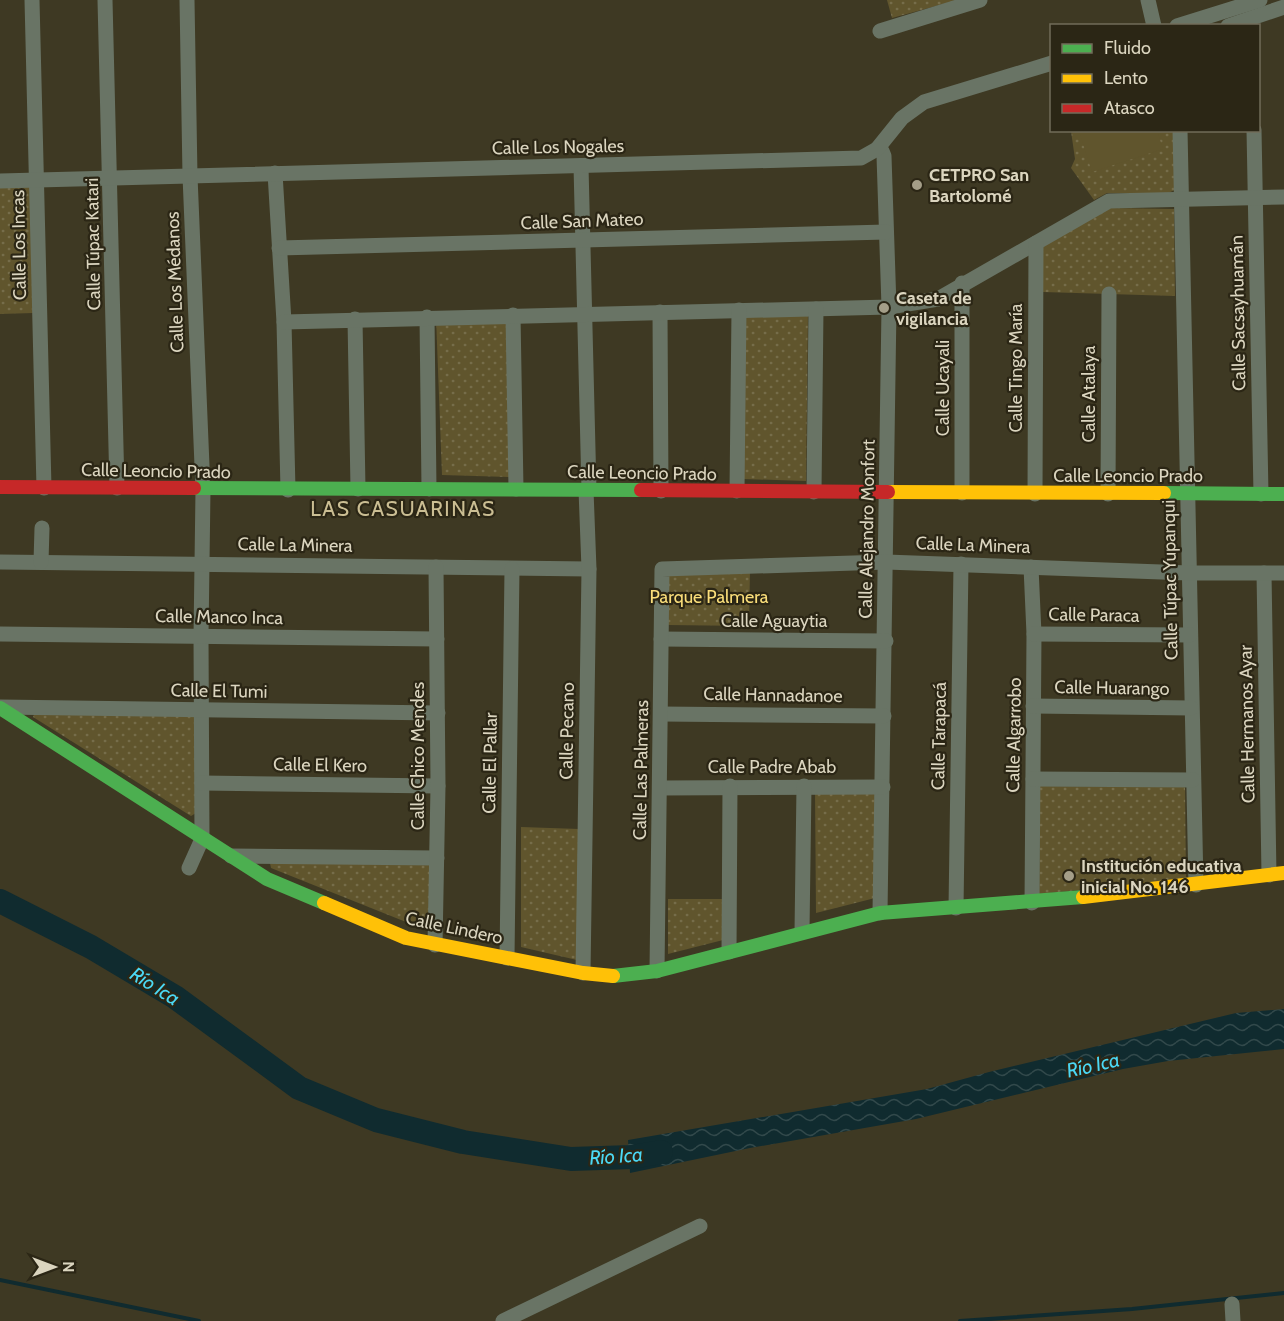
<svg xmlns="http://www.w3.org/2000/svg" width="1284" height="1321" font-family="Cabin,sans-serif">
<defs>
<pattern id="grass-dots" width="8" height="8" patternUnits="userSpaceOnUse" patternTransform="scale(1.5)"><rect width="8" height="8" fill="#60552d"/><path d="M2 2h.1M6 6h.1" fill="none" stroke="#766d4a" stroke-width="1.8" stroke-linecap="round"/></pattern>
<pattern id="water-waves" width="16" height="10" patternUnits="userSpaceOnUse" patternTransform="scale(1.5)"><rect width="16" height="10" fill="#102b2f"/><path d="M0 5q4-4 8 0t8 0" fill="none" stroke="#32494b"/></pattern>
</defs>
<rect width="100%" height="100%" fill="#3e3923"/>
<g fill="url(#grass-dots)">
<path d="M887 0H958L892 18Z"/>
<path d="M1071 131H1173L1175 190 1168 193H1107L1094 200 1071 168 1075 159Z"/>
<path d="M0 182H30L33 313 0 314Z"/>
<path d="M1110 208 1174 209 1175 296 1043 292V246Z"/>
<path d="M808 309 806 481 743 479 745 311Z"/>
<path d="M509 316V477L442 475 436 317Z"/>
<path d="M669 569H750L749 626 668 625Z"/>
<path d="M197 711 196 813 191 816 33 717 35 712Z"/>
<path d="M1040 786 1185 787 1186 879 1039 894Z"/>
<path d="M815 789 879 790V897L816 913Z"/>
<path d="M521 827 579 829 577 960 521 947Z"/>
<path d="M433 860V929L411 924 271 868 270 863Z"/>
<path d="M668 899H727V939L668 954Z"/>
</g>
<path fill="#60552d" d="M1079 131H1157L1163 149 1092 172Z"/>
<path fill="url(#water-waves)" d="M1284 1009V1049L1168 1061 1123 1069 916 1119 750 1148 630 1173 628 1140 927 1089 989 1072 1236 1013Z"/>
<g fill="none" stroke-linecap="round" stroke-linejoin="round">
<g stroke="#102b2f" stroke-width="4">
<path d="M0 1280 199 1321"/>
<path d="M960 1321 1132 1309 1284 1293"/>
</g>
<path stroke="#102b2f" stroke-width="24" d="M0 901 91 947 175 997 299 1088 376 1120 463 1142 571 1159 632 1157 661 1152"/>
<g stroke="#697465" stroke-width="15">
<path d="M32 0 44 488"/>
<path d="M105 0 117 488"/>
<path d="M187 0 190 176 203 490 201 636 202 839 189 868"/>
<path d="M1148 0 1154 26"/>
<path d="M1177 26 1260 0"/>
<path d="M1228 26 1284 7"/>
<path d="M880 31 980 0"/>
<path d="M1180 130 1196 885"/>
<path d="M1254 130 1261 494"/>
<path d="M877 149 882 151 884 156 889 307 880 913"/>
<path d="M581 166 589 490"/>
<path d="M275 173 284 322 288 490"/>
<path d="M0 181 861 158 877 149 902 118 924 102 1052 63"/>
<path d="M279 248 886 232"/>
<path d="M962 283V493"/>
<path d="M660 312 661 491"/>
<path d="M513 315 516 489"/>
<path d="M427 317 429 489"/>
<path d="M355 319 358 489"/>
<path d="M284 322 889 307 938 299 1109 201 1284 197"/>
<path d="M737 491 739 310"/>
<path d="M814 492 816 309"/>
<path d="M1035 494 1036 243"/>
<path d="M1108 494 1109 294"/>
<path d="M0 562 589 569"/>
<path d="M41 562 42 528"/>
<path d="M1031 567 1034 634 1032 903"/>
<path d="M1264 573 1269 875"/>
<path d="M0 634 437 639"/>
<path d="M1034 634 1190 635"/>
<path d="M661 639 886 641"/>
<path d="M1033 706 1191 708"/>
<path d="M0 707 438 713"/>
<path d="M661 714 884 716"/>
<path d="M1033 779 1193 780"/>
<path d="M202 783 438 786"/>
<path d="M661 788 883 787"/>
<path d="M231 856 437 858"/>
<path d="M956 908 961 564"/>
<path d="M802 931 804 786"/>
<path d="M435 945 438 786 436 567"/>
<path d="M729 952 730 786"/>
<path d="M507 958 512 569"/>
<path d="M657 971 662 569 886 562 1189 573H1284"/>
<path d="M583 973 589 569 586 490"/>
<path d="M1232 1304 1233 1321"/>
<path d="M503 1321 700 1226"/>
</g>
<g stroke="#4caf50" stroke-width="14">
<path d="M194 488 641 490"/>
<path d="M1164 493 1284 494"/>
<path d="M0 708 267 879 324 903"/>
<path d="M613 976 657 971 880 913 1083 897"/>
</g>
<g stroke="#ffc107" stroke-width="14">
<path d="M888 492 1164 493"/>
<path d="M1083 897 1284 873"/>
<path d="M324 903 406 938 583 973 613 976"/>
</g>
<g stroke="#c62828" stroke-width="14">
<path d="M0 487 194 488"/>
<path d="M641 490 888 492"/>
</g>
</g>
<g fill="#a49e88" stroke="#2b2615" stroke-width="2">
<circle cx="917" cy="185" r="6"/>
<circle cx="884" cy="308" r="6"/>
<circle cx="1069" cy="876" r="6"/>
</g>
<g text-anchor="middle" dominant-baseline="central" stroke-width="4.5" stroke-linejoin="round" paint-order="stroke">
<g font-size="18" fill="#dbd5bf" stroke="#2b2615">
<text transform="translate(558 147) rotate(-1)">Calle Los Nogales</text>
<text transform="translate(582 221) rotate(-2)">Calle San Mateo</text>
<text transform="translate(93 244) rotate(-91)">Calle Túpac Katari</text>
<text transform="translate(19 245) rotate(-91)">Calle Los Incas</text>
<text transform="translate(175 282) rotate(-92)">Calle Los Médanos</text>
<text transform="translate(1238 313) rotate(-91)">Calle Sacsayhuamán</text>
<text transform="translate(1016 368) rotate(-90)">Calle Tingo María</text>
<text transform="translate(943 388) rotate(-90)">Calle Ucayali</text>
<text transform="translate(1089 394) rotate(-90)">Calle Atalaya</text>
<text transform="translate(156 471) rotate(1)">Calle Leoncio Prado</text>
<text transform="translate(642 473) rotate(1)">Calle Leoncio Prado</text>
<text x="1128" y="476">Calle Leoncio Prado</text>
<text transform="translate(867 529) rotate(-89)">Calle Alejandro Monfort</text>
<text transform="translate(295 545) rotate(1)">Calle La Minera</text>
<text transform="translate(973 545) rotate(2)">Calle La Minera</text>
<text transform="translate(1170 580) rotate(-91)">Calle Túpac Yupanqui</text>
<text transform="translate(1094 615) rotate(1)">Calle Paraca</text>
<text transform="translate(219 617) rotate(1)">Calle Manco Inca</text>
<text x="774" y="621">Calle Aguaytia</text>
<text transform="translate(1112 688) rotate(1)">Calle Huarango</text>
<text transform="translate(219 691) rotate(1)">Calle El Tumi</text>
<text transform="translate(773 695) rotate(1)">Calle Hannadanoe</text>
<text transform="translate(1247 724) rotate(-91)">Calle Hermanos Ayar</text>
<text transform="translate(567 731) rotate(-89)">Calle Pecano</text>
<text transform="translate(1014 735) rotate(-89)">Calle Algarrobo</text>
<text transform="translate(939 736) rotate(-89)">Calle Tarapacá</text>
<text transform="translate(418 756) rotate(-90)">Calle Chico Mendes</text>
<text transform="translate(490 763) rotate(-89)">Calle El Pallar</text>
<text transform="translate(320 765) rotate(1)">Calle El Kero</text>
<text x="772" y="767">Calle Padre Abab</text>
<text transform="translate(641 770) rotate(-89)">Calle Las Palmeras</text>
<text transform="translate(454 928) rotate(12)">Calle Lindero</text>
</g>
<g font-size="18" font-weight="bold" fill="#dbd5bf" stroke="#2b2615" text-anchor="start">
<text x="929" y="175">CETPRO San<tspan x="929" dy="21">Bartolomé</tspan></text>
<text x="896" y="298">Caseta de<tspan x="896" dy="21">vigilancia</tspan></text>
<text x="1081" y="866">Institución educativa<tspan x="1081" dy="21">inicial No. 146</tspan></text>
</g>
<g font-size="18" fill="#fade7a" stroke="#2b2615">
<text x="709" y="597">Parque Palmera</text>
</g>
<g font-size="20" font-style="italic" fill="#4bd8f4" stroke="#2b2615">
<text transform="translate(155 986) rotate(32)">Río Ica</text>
<text transform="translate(1093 1065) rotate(-13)">Río Ica</text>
<text transform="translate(616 1156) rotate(-4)">Río Ica</text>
</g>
<g font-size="21" letter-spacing="1.5" fill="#cbbe93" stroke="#2b2615">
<text x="403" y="508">LAS CASUARINAS</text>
</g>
</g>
<rect x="1050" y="24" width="210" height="108" fill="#2b2615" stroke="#716c59" stroke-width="1.5"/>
<rect x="1062" y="44" width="30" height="9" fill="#4caf50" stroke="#716c59" stroke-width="1.5"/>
<text x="1104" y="54" font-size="18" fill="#dbd5bf">Fluido</text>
<rect x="1062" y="74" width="30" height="9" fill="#ffc107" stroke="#716c59" stroke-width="1.5"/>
<text x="1104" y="84" font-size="18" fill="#dbd5bf">Lento</text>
<rect x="1062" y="104" width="30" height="9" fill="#c62828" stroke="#716c59" stroke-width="1.5"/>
<text x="1104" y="114" font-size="18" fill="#dbd5bf">Atasco</text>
<g transform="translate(54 1267) rotate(90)" stroke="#2b2615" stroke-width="4.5" paint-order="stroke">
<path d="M0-4.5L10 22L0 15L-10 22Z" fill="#dbd5bf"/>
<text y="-9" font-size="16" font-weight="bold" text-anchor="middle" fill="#dbd5bf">N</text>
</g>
</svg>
